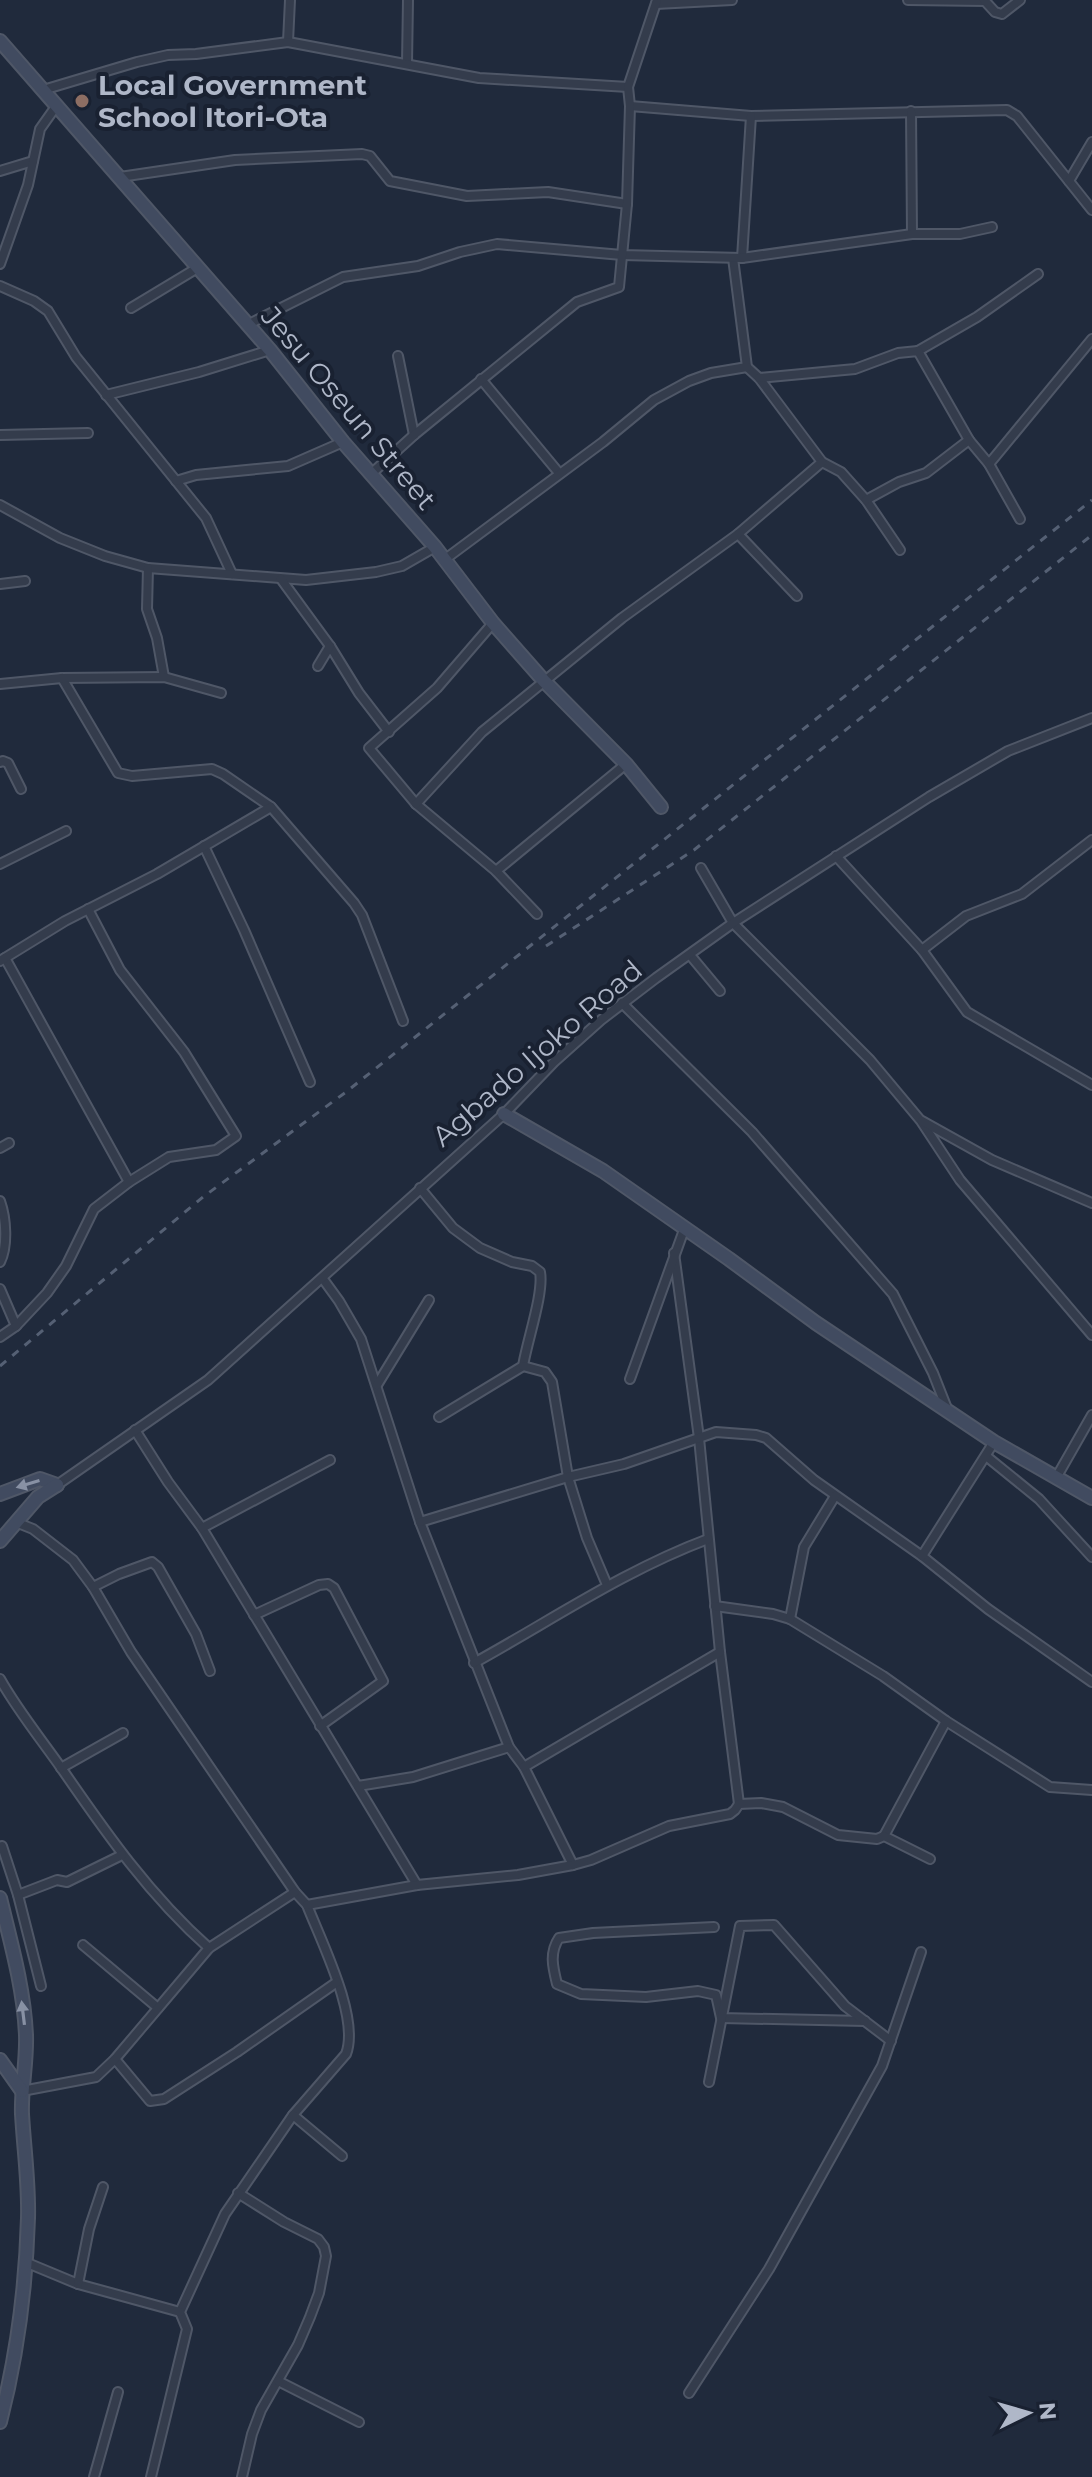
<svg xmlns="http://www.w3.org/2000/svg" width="1092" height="2477" font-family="Montserrat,sans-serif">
<rect width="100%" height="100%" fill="#202a3c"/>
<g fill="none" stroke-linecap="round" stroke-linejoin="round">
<defs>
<g id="street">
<path d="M908 0 985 1"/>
<path d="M984 0 995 12 1002 14 1020 0"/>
<path d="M656 4 732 0"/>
<path d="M288 42 290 0"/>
<path d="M407 64 408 0"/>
<path d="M43 90 137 62 168 55 196 54 288 42 479 78 628 87"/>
<path d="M630 106 751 116 1007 110 1017 116 1092 210"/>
<path d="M911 111 912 234"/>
<path d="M0 171 33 161"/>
<path d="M120 177 235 160 362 154 370 156 390 181 467 196 548 192 627 204"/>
<path d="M1069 181 1092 142"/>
<path d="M733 258 747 367 759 378 822 462 841 472 866 500 900 550"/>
<path d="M742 258 751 116"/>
<path d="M0 264 28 185 40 129 57 105"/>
<path d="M0 286 34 301 48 311 76 357 206 518 232 574"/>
<path d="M131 308 199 267"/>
<path d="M249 324 343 277 418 266 460 252 497 244 622 255 742 258 912 234H960L992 227"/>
<path d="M918 351 977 317 1038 274"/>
<path d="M398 356 414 435"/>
<path d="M759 378 855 369 898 353 918 351 969 440 989 464 1020 519"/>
<path d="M481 379 559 473"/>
<path d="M106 395 199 372 270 350"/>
<path d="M0 435 88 433"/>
<path d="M989 464 1092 339"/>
<path d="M371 474 414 435 577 302 619 287 627 204 630 106 628 87 657 0"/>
<path d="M176 481 196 475 288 466 343 442"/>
<path d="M866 500 899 482 926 473 969 440"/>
<path d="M0 505 60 538 105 556 148 568 306 580 376 572 402 566 435 547"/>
<path d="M738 534 797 596"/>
<path d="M444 560 603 442 654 400 689 381 711 373 747 367"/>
<path d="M148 568 147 609 157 638 164 677"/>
<path d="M281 579 330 646 359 693 389 732"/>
<path d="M0 584 25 581"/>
<path d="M493 623 437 688 369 748 416 804 496 871 537 914"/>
<path d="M318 666 330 646"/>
<path d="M62 678 118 773 132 776 212 769 223 774 271 807 354 903 362 915 403 1021"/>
<path d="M0 684 62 678 164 677 221 693"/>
<path d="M0 762 3 761 8 763 21 789"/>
<path d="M416 804 482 732 622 618 738 534 822 462"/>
<path d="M204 846 244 930 310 1082"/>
<path d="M836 856 922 950 967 1012 1092 1085"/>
<path d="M0 864 66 831"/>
<path d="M701 868 733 923 870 1060 921 1121 960 1180 1092 1335"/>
<path d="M496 871 626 764"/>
<path d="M922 950 966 916 1022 894 1092 840"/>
<path d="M690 955 720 991"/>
<path d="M5 958 129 1182"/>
<path d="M0 961 65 921 157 874 271 807"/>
<path d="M622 1003 752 1132 893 1294 933 1373 948 1411"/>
<path d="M922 1121 992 1160 1092 1203"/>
<path d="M0 1148 9 1143"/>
<path d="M420 1188 453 1228 480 1248 512 1262 532 1266 540 1272C544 1293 527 1341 523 1366L439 1417"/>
<path d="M0 1201C6 1218 8 1246 0 1262"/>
<path d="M674 1253 699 1438 720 1652 739 1804"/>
<path d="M323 1279 339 1301 361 1339 420 1522 509 1747 524 1767 573 1865"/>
<path d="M0 1289 16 1326 0 1337"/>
<path d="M16 1326 47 1293 66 1266 94 1209 129 1182 169 1157 216 1150 236 1136 184 1052 120 970 88 909"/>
<path d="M523 1366 545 1372 552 1382 568 1477 587 1538 607 1585"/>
<path d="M630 1379 685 1227"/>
<path d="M377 1385 429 1300"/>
<path d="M135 1430 168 1482 202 1528 417 1885"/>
<path d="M986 1456 1039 1499 1092 1557"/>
<path d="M1056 1478 1092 1415"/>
<path d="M57 1485 208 1380 504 1114 554 1062 601 1020 656 978 733 923 929 797 1008 751 1092 718"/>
<path d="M420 1522 568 1477 624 1464 716 1432 756 1435 766 1438 814 1480 922 1556 988 1609 1092 1682"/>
<path d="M18 1523 33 1529 73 1560 93 1587 131 1652 295 1892 307 1905C321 1941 360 2018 346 2054L293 2115 225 2214 180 2312 187 2329 151 2477"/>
<path d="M202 1528 330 1460"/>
<path d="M922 1556 994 1442"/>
<path d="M93 1587 119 1574 152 1562 158 1567 196 1634 210 1671"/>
<path d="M715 1606 773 1614 790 1619 883 1676 946 1721 1050 1787 1092 1790"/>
<path d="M254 1615 319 1585 328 1584 334 1588 383 1681 320 1726"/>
<path d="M790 1619 804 1547 835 1496"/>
<path d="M474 1663C552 1620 625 1570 708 1539"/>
<path d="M0 1679C18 1711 41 1739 62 1769 106 1833 150 1896 209 1948"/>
<path d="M524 1767 720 1652"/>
<path d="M61 1768 123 1733"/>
<path d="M358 1786 413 1777 509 1747"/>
<path d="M884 1836 946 1721"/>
<path d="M2 1846 18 1895 57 1880 67 1882 122 1855"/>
<path d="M18 1895 41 1986"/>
<path d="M307 1905 417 1885 518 1875 573 1865 591 1860 669 1826 730 1814 735 1810 739 1804 761 1803 783 1807 838 1835 877 1839 884 1836 930 1859"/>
<path d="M714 1927 593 1933 559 1938C549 1953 553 1968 557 1984L581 1994 646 1997 698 1991 716 1995 721 2018 865 2021"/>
<path d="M83 1945 158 2008"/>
<path d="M115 2059 150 2101 164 2099 237 2052 337 1982"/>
<path d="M709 2082 740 1926 774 1925 845 2006 891 2041"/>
<path d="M22 2091 96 2077 115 2059 209 1948 295 1892"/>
<path d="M293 2115 342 2156"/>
<path d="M238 2193 284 2222 318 2239 324 2247 326 2256 319 2293 310 2317 298 2345 261 2410 252 2434 242 2477"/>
<path d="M25 2262 78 2284 180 2312"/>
<path d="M78 2284 89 2229 103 2187"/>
<path d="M278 2381 359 2422"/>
<path d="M689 2393 769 2269 882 2066 921 1952"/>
<path d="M94 2477 118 2392"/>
</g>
<g id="secondary">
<path d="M0 41 270 350 343 442 435 547 493 623 544 681 626 764 661 807"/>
<path d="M504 1114 603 1171 729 1259 816 1323 994 1442 1092 1498"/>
<path d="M0 1494 40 1479 57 1485"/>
<path d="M0 1541 38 1497 57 1485"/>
<path d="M0 1898C11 1943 24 1989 26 2035 27 2062 21 2088 22 2114 24 2149 29 2183 28 2218 26 2286 17 2356 0 2422"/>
<path d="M0 2060 22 2091"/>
</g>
</defs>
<use href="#street" stroke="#4f5767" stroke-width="12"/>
<use href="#secondary" stroke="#4f5767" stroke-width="16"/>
<use href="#street" stroke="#343c4c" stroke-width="8"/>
<use href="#secondary" stroke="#414b60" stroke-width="12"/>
<g stroke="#556074" stroke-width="3" stroke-dasharray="8 8" stroke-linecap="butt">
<path d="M546 946 694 850 1092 535"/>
<path d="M0 1366 203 1197 346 1092 1092 500"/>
</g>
</g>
<defs><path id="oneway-solid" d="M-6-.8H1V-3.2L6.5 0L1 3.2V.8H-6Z" transform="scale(2)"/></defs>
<g fill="#8891a4">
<use href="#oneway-solid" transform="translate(28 1484) rotate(163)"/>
<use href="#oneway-solid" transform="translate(23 2013) rotate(-97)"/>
</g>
<circle fill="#8d6e63" stroke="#192131" stroke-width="3" cx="82" cy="101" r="8"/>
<g text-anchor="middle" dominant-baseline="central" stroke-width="8" stroke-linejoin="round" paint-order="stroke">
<g font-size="28" font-weight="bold" fill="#afb7c8" stroke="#192131" text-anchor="start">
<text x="98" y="85">Local Government<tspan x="98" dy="32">School Itori-Ota</tspan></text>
</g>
<g font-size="28" fill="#afb7c8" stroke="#192131">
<text transform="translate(349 408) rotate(50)">Jesu Oseun Street</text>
<text transform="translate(537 1053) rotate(-41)">Agbado Ijoko Road</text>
</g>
</g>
<g transform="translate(1028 2413) rotate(85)" stroke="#192131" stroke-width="6" paint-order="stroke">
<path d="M0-6L14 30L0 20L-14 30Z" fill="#afb7c8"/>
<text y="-12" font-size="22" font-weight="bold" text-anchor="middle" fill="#afb7c8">N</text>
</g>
</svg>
